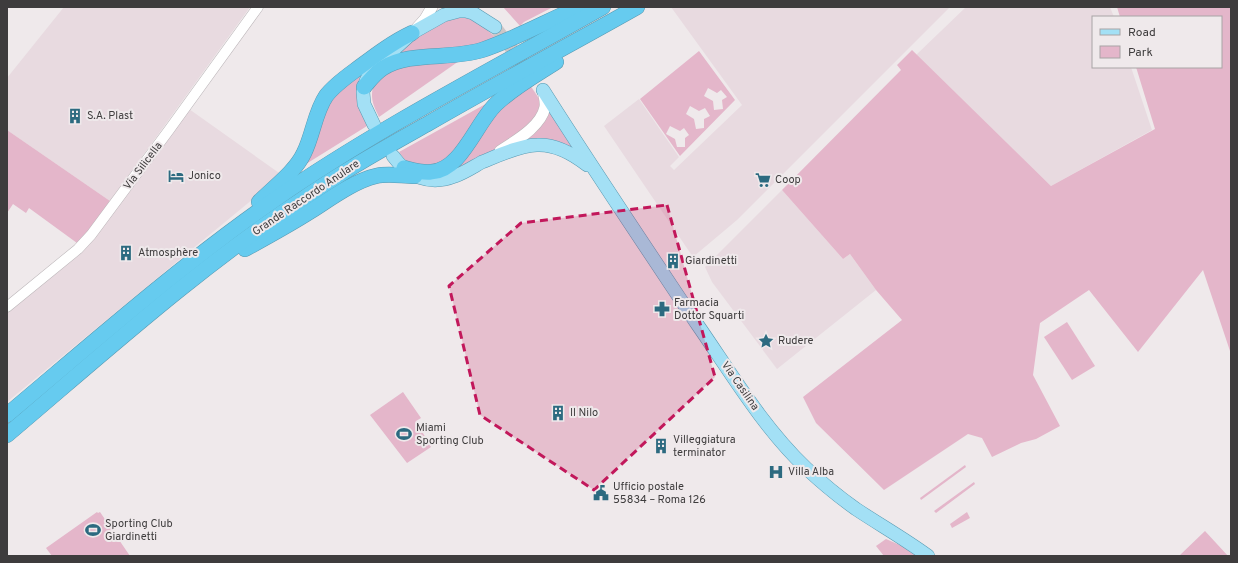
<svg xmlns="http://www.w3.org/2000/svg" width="1238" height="563" font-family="Overpass,sans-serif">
<rect width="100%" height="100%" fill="#efe9eb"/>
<g fill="#e8dae0">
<path d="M64 7H250L110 201 7 130V78Z"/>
<path d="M671 7H950L737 220 693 257 604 126 639 99 679 157 670 166 674 170 742 105Z"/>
<path d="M966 7H1110L1114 17H1093V67H1131L1152 130 1051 186 916 55Z"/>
<path d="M189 109 282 175 7 402V313L78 255 94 239Z"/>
<path d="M782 190 843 259 850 254 876 290 777 369 712 282 705 267Z"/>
</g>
<g fill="#e4b6ca" fill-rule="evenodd">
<path d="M503 7H553L524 22 520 26Z"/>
<path d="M1117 7H1231V354L1203 270 1138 352 1089 290 1040 323 1033 375 1060 426 1036 439 1021 443 992 457 982 438 968 434 884 490 816 423 803 397 902 320 876 290 850 254 843 259 782 190 901 70 897 65 912 50 1051 186 1155 129 1136 67H1221V17H1120Z"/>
<path d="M462 14 481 24 498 40 382 63 435 24Z"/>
<path d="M699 51 735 100 680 156 640 99ZM708 88 717 93 721 90 727 97 722 100 723 109 714 110 713 101 704 96ZM690 106 699 111 705 108 710 116 704 119V128L696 129 694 119 686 114ZM670 126 680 131 684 128 689 135 685 138V147H677L675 139 666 134Z"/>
<path d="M382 55 360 78 358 85 360 110 367 126 306 164 331 95Z"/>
<path d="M459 61 379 117C374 107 370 99 373 87L392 67Z"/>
<path d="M528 82 540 100 541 110 519 137 461 168 441 173 490 114Z"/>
<path d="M491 101 442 167 410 163 405 160 399 152Z"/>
<path d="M549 105 580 154 523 142C538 133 543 120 549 105Z"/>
<path d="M7 130 110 201 92 227 77 243 29 208 26 213 13 204 7 213Z"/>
<path d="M1067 322 1095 366 1072 380 1044 337Z"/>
<path d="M403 392 421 418 416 421 431 447 407 463 370 415Z"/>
<path d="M965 465 966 467 921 500 920 498Z"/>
<path d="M974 482 975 484 936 513 934 511Z"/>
<path d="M97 512 98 513 100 512 130 556H52L46 548Z"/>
<path d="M967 512 970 518 952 528 950 524Z"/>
<path d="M1205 531 1228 556H1179Z"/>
<path d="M886 539 902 546 916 556H884L876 546Z"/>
</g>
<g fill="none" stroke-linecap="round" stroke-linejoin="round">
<path stroke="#ccc6c8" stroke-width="13" stroke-dasharray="13 6" stroke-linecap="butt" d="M495 27 543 90"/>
<defs>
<path id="tertiary" d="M7 307 78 249 91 235 169 130 258 7"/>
<g id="secondary">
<path d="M416 29 425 19 432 7"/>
<path d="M500 151C515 141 541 127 545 107 546 102 544 96 543 91"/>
</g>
<g id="primary">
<path d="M543 90C593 169 645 246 697 324 731 373 762 426 806 468 822 483 839 497 856 509 880 525 905 539 928 556"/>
<path d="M374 125 364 104 363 92 366 81 370 73 376 66 412 33 444 15 459 11H466L473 13 495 27"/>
<path d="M393 156C408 177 430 186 455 176 464 173 473 167 482 162 497 156 521 145 537 145 556 144 573 154 587 165"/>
</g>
<g id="motorway">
<path d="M364 87C370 80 375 73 383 68 410 51 451 60 482 50 515 39 547 21 580 7"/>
<path d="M404 168C412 170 422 173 431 172 461 171 476 123 496 104 514 87 536 75 556 62"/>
<path d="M259 202C274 187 295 172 304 153 313 135 315 112 326 96 335 84 349 75 361 66 377 54 393 42 412 33"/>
<path d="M245 249C267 237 289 225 311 211 330 199 354 181 376 176 388 173 402 176 415 176"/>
<path d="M7 415C95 341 182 264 277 198 380 127 494 69 603 7"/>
<path d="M7 435C105 352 200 266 307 196 346 169 388 146 429 123 498 83 568 46 637 7"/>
</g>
</defs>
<use href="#tertiary" stroke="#bbb5b8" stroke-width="11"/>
<use href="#secondary" stroke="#bbb5b8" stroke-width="12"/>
<use href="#primary" stroke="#5899b1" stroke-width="14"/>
<use href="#motorway" stroke="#5899b1" stroke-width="16"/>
<use href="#tertiary" stroke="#fff" stroke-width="10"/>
<use href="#secondary" stroke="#fff" stroke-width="11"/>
<use href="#primary" stroke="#a3e0f5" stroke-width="13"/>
<use href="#motorway" stroke="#66cbef" stroke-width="15"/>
</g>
<path fill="#c2185b" fill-opacity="0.2" stroke="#c2185b" stroke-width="3" stroke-dasharray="8 5" stroke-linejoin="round" d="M667 205 715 377 594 490 480 415 449 286 521 223Z"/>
<defs>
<symbol id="building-bare" viewBox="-9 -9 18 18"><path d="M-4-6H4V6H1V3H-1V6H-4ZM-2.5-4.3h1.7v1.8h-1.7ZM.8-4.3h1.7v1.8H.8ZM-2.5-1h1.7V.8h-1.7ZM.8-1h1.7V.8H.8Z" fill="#2c6a80" stroke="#efe9eb" stroke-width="2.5" paint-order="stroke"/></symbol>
<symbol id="hotel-bare" viewBox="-9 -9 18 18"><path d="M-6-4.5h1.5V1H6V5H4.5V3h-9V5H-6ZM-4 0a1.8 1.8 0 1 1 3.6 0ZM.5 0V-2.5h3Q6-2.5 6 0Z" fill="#2c6a80" stroke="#efe9eb" stroke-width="2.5" paint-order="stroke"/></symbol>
<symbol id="supermarket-bare" viewBox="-9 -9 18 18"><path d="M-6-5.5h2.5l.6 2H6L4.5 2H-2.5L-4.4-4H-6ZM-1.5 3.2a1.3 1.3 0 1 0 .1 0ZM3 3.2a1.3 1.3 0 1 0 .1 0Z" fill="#2c6a80" stroke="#efe9eb" stroke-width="2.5" paint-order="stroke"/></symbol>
<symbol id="pharmacy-bare" viewBox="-9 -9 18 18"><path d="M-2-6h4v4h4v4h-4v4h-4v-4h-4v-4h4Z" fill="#2c6a80" stroke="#efe9eb" stroke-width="2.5" paint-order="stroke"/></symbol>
<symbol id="sight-bare" viewBox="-9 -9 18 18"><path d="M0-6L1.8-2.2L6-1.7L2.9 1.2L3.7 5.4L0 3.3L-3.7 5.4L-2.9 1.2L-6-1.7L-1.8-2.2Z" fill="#2c6a80" stroke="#efe9eb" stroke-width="2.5" paint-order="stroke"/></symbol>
<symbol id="stadium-bare" viewBox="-9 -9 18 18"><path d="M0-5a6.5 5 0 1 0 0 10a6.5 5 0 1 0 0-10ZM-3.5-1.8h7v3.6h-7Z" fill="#2c6a80" stroke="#efe9eb" stroke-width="2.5" paint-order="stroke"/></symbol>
<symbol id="hospital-bare" viewBox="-9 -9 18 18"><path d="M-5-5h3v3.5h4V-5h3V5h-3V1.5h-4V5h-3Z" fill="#2c6a80" stroke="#efe9eb" stroke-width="2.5" paint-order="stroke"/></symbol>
<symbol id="civic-bare" viewBox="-9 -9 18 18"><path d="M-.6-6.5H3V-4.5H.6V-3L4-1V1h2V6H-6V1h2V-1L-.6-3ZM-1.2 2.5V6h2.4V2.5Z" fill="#2c6a80" stroke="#efe9eb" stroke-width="2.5" paint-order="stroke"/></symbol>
</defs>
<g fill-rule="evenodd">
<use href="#building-bare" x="64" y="105" width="22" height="22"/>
<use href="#hotel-bare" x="165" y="165" width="22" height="22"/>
<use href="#supermarket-bare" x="752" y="169" width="22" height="22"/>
<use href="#building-bare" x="115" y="242" width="22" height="22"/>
<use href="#building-bare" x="662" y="250" width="22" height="22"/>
<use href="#pharmacy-bare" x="651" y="298" width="22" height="22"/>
<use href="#sight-bare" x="755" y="330" width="22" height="22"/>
<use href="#building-bare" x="547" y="402" width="22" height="22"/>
<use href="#stadium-bare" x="393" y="423" width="22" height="22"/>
<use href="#building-bare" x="650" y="435" width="22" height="22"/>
<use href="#hospital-bare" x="765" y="461" width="22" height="22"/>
<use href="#civic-bare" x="590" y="482" width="22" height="22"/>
<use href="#stadium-bare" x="82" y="519" width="22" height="22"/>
</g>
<g text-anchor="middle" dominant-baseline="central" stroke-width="4" stroke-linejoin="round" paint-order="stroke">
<g font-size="11" fill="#3e3c3d" stroke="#efe9eb" text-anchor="start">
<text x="87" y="116">S.A. Plast</text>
<text x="188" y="176">Jonico</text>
<text x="775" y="180">Coop</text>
<text x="138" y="253">Atmosphère</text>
<text x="685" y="261">Giardinetti</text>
<text x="674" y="303">Farmacia<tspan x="674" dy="13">Dottor Squarti</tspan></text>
<text x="778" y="341">Rudere</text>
<text x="570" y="413">Il Nilo</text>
<text x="416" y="428">Miami<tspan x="416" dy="13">Sporting Club</tspan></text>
<text x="673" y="440">Villeggiatura<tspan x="673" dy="13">terminator</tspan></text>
<text x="788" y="472">Villa Alba</text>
<text x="613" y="487">Ufficio postale<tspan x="613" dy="13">55834 – Roma 126</tspan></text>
<text x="105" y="524">Sporting Club<tspan x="105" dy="13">Giardinetti</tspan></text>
</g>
<g font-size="11" fill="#3e3c3d" stroke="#efe9eb">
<text transform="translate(143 166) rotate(-53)">Via Silicella</text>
<text transform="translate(306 198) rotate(-34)">Grande Raccordo Anulare</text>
<text transform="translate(740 386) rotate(55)">Via Casilina</text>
</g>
</g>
<rect width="1238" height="563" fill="none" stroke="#3e3c3d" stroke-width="16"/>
<rect x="1092" y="16" width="130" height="52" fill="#efe9eb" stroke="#a8a4a5"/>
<rect x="1100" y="29" width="20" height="6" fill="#a3e0f5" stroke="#a8a4a5"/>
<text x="1128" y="36" font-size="12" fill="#3e3c3d">Road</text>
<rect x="1100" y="46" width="20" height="12" fill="#e4b6ca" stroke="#a8a4a5"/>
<text x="1128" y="56" font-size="12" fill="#3e3c3d">Park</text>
</svg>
